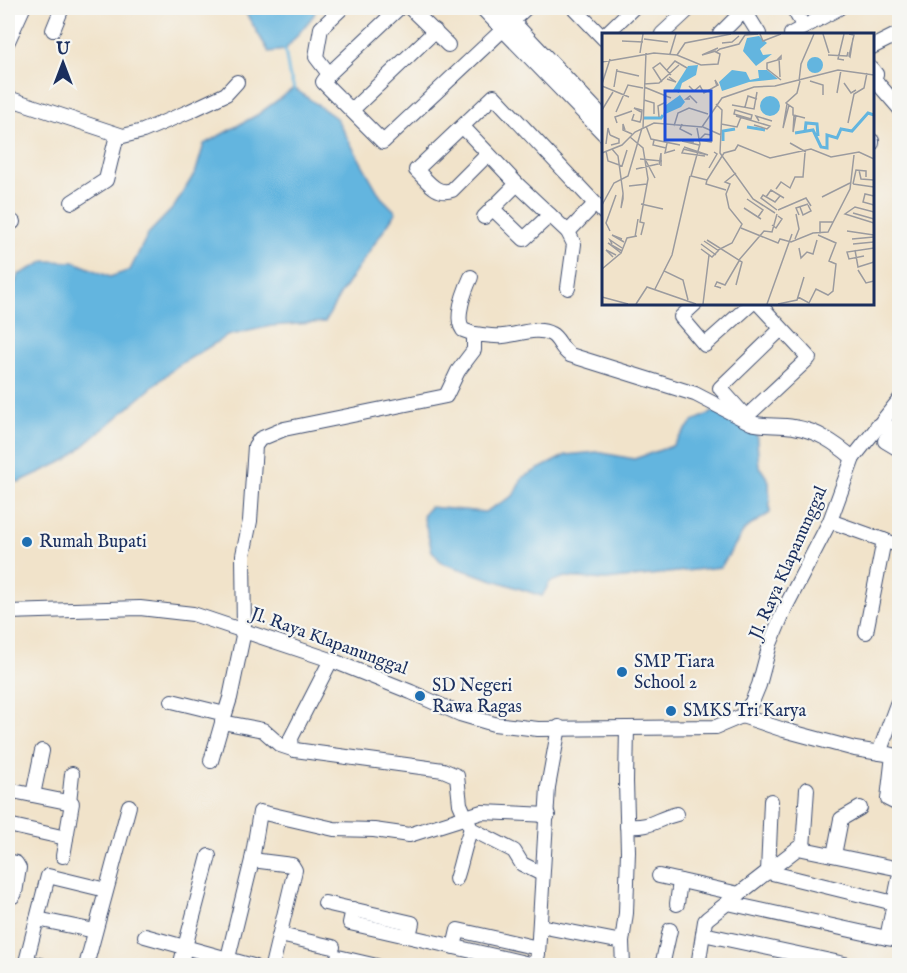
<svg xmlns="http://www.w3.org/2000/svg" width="907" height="973" font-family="'IM FELL English',serif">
<rect width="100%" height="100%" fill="#f6f6f2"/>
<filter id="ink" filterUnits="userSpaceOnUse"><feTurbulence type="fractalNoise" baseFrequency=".0167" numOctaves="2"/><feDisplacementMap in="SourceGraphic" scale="12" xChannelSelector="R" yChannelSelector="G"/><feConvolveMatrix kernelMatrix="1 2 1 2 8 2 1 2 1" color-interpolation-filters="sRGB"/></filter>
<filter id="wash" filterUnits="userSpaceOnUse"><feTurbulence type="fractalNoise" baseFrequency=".008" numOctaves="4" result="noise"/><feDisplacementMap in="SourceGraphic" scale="24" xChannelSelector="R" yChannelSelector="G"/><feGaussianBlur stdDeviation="1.35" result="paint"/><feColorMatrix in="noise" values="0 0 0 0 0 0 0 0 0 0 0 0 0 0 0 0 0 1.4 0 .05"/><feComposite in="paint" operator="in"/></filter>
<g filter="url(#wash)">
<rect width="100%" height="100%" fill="#f1e3ca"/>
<g fill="#63b5df" stroke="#3f729e" stroke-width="1.5">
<path d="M239 8H316L314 15 285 50 269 52 244 10Z"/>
<path d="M294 88 336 118 381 197 396 212 341 293 325 322 271 326 227 336 177 366 68 459 19 482 8 479V302L18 275 46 261 75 262 110 277 130 270 148 234 174 207 196 171 204 144 257 115Z"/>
<path d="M722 408 756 429 759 466 769 481 770 513 745 529 721 567 606 580 565 577 550 582 542 596 442 563 432 551 423 515 430 507 485 512 513 496 523 477 566 455 597 452 634 459 672 446 693 421Z"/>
</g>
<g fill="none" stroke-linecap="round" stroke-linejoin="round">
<path stroke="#63b5df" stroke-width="3" d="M285 50 289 74 294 88"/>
</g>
</g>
<g filter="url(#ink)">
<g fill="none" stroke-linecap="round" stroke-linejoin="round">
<defs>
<g id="minor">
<path d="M399 8 329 74 323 82 383 142 526 8"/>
<path d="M410 8 448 45"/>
<path d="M482 8 604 134"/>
<path d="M500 8 604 118"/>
<path d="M574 8 604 39"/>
<path d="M743 8 759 34"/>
<path d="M793 8 804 27"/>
<path d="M53 30 62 8"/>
<path d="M606 34 633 8"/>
<path d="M662 34 690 8"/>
<path d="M720 34 744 10"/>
<path d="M791 34 839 8"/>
<path d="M8 41 23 8"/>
<path d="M872 47 900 33"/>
<path d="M872 69 876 74 874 79 900 109"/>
<path d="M329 74 316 57 321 28 342 8"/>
<path d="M8 98 123 136 143 131 190 111 226 94 237 82"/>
<path d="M352 110 435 31"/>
<path d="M463 127 517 184 568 232 574 244 568 288"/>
<path d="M872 141V143"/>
<path d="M488 154 452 190C436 196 427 180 416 170L494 96 604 213"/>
<path d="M72 202 106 180 117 135"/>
<path d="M492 208 524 239 550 215"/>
<path d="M484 217 517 184"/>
<path d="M8 224 13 222"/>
<path d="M568 232 595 204"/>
<path d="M471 277C465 290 454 318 463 330L474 334"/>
<path d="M696 303 681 317 705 345 752 303"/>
<path d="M758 303 809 358 746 417 720 388 781 329"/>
<path d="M877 426 890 427V431L885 441 900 450"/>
<path d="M830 521 900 546"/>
<path d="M8 612 140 608 193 614 331 660 411 692 460 714 494 724 538 729 716 727 742 716 752 702 759 685 770 644 785 608 830 521 853 458 900 399"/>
<path d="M866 632 884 540"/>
<path d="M331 660 291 738 292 748 295 750 443 770 457 776 460 804 471 829 514 851 522 864 542 874"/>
<path d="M172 701 225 714 230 698 244 631 243 555 250 521 255 446 260 439 284 429 446 396 458 371 474 350V334C484 335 494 337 503 336 518 335 537 326 551 334 559 338 560 348 570 355L695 394 751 423C765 427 779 424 794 427 818 431 835 443 853 458"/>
<path d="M742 716 784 730 855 749 893 755 888 799 900 805"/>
<path d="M222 722 263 730 280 745 295 750"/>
<path d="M879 753 897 704"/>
<path d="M211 761 224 716"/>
<path d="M8 790 72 803 63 856"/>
<path d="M33 795 42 751"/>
<path d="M771 801 768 872 894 903"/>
<path d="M69 802 72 774"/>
<path d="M8 825 66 838"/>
<path d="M627 826C653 828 655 819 677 814"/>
<path d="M803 848 807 789"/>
<path d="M834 855 841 819 860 808"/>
<path d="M252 860 292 865 295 870 272 966"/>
<path d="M8 861 16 863 19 868 15 893 13 896 8 897"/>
<path d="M900 874 887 938 900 940"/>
<path d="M659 876 739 894"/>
<path d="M456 879C462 862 464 845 471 829"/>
<path d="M325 903 412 923 409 936"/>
<path d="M728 903 887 938"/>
<path d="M677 904 680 881"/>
<path d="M353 909 350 923 538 966"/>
<path d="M37 919 95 931"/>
<path d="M540 926 622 942"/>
<path d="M703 934 854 966"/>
<path d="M280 935 333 947"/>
<path d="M145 936 253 966"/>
<path d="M454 947 458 930 538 948"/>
<path d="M26 961 44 966"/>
<path d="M25 966 48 876 106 890"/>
<path d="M86 966 129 806"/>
<path d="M180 966 209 856"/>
<path d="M226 966 252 860 260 812 334 829 374 830 409 835 482 812 548 815"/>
<path d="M336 966 338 957 377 966"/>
<path d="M535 966 538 954 548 787 559 727"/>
<path d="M623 966 622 942 626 913 628 851 626 782 627 728"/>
<path d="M662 966 670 930"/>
<path d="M698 966 705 921 708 918 798 848 895 868 900 871"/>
</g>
</defs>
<use href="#minor" stroke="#3b4a6e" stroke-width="16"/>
<use href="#minor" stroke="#fff" stroke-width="14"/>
</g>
</g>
<g fill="#1f6fb2" stroke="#f6f6f2" stroke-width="2">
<circle cx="27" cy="542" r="6"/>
<circle cx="622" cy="672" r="6"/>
<circle cx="420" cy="696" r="6"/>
<circle cx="671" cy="711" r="6"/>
</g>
<g text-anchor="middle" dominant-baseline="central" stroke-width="4.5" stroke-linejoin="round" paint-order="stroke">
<g font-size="18" fill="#1b2f5e" stroke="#f6f6f2" text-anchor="start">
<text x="39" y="542">Rumah Bupati</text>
<text x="634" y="662">SMP Tiara<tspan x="634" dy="21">School 2</tspan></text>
<text x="432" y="686">SD Negeri<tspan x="432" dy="21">Rawa Ragas</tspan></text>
<text x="683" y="711">SMKS Tri Karya</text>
</g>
<g font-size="18" fill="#1b2f5e" stroke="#f6f6f2">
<text transform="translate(789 563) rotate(-66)">Jl. Raya Klapanunggal</text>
<text transform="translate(329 642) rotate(20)">Jl. Raya Klapanunggal</text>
</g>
</g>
<g transform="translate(602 33)">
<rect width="272" height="272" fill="#f1e3ca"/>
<path d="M157 3 165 10 158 16 161 22 170 21 154 33 141 18 145 5ZM205 32a8 8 0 1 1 16 0a8 8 0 1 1-16 0ZM96 32 94 42 80 50 77 60 71 57 86 33ZM130 37 144 39 148 47 157 45 156 37H165L176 46 147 49 120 58 117 49ZM78 62 83 69 79 74 61 82 64 72ZM158 73a10 10 0 1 1 20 0a10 10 0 1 1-20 0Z" fill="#63b5df"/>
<path fill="none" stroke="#63b5df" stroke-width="3" d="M42 85H59L61 82M145 94 163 97M203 99 204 90 215 91 216 103M193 100 211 97 219 114 225 115V102L235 105 239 96 250 98 266 80 272 82M121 108V98L133 96"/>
<path fill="none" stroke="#9b9b9f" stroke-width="1.5" d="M158 1 161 8 179 1M221 1 227 20M242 1 236 26 242 27M247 1 252 2 247 23 248 24 251 5M42 6 66 9M20 8 41 9M120 10 130 9 137 3M114 18 100 22 116 15M38 20 41 1M68 21 74 1M75 22 83 10 129 1M226 22 245 23 246 19M177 25 178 44M175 27 179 23V26L165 30V36L179 47M0 29 52 20 75 22 99 32 116 31 118 21 114 19 118 16 137 11 143 2 156 1M65 37 73 28 85 35M15 38 37 43M65 46 74 49 67 44M197 48 199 31 212 1M198 48 195 60 184 70 191 75V82L203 85M208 48 221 52V62M60 49 51 35 58 30 69 42M242 50 249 60 254 57M0 51 8 26M42 51 57 50 77 32M0 53 27 64M87 53 92 58 98 53 102 60 116 52 113 47 115 53M12 54 15 36M42 54 69 65M235 60 239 37M88 66H84L88 63 95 70M42 67 52 70V81M114 71 120 77 118 120 151 166 173 180M185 71 181 95 187 72M130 72 152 76 155 59M143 74 146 63 155 66M0 77 11 59M133 77 150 82 149 86 132 81ZM14 79 26 52 41 55M32 81 30 87 38 89 39 86 40 77 32 75 39 79M192 82 191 99 194 82M134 83 168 93 165 96 152 92M57 84 56 73 64 69M157 88 154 83 170 88M15 90 13 84 30 78M246 90 252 61 262 55 265 40M80 91 78 96 90 102M119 91 135 94 139 84M44 93 49 106 78 112 53 107M72 93 76 80 87 75 106 81M101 94 119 102M41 95 44 20M95 95 98 111 89 143 105 147M23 97 21 91V97L30 101M8 102 17 106V110L9 112M28 104 41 115 46 146 38 189 42 190 39 202M52 107 51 112 64 115M96 108 103 101 109 102V109L98 107M92 109 80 108 97 112M65 110 63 120 73 117M188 110 204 119M4 111 6 95 8 102M82 115 80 120 103 123M10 116 16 123 21 160V166L19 175 21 161M81 116 106 122 82 114M4 118 6 128 20 133 25 117M0 120 20 112 33 99 52 90 100 94 120 65 152 54 173 53 236 37 272 42M38 126 60 128M44 128 53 145M57 132 59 120V133M107 135 115 121 112 119M34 136 56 131M257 137 259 146 272 147M251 151 254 137 264 138V144M251 151 272 154M27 153 45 151M174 156 179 149 188 155 193 144H201L203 120M124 157 104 151 105 147 122 120 133 117 136 112 168 125 209 116 229 124 257 119 272 126M272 163 263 161 261 169 272 172M164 164 169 157 182 165M220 164 248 150M145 166 161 177 156 184M39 171 61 176M0 172 12 150 26 143 40 95M198 174 201 182 209 178 206 172M142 175 159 186M175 177 159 165 161 162 173 169 178 163M176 177 204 165 209 173M272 179 253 174 243 181 272 190M251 180 272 186M197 182 194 175 206 171M170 192 174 195 180 186 176 183M139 195 176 210 178 206 189 209 211 200 226 199 248 156 252 122M8 198 4 190 14 162M245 198 272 202M218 201V189H231M33 204 36 186M20 206 10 202 22 209M193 206 197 196 194 181M250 206 272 204M105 207 140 229 134 252M102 208 117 218M10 211 8 207 20 215M99 211 114 222M251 211 272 209M197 215 199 225 205 219 211 221 215 207M99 216 110 224 117 217M116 217 130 210 140 191 127 175 124 161 128 151 123 149 134 140M253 217 256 234 272 229M19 220 6 210 20 218M262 223 247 226 245 219 272 215M11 224 4 217 14 222M137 227 162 198 170 199 175 181M0 236 19 220 25 205 35 203M256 237 264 250 272 248M119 255 113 253 115 249 123 252 137 228M53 256 62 238M0 264 26 271M196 264 207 270 214 256 226 262 231 258 234 231 227 228 234 210 216 202M86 267 81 247 62 238 70 222 88 143M34 271 45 254 94 271M101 271 107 222M165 271 190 201M176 271 195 267 202 244"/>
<path fill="#1d4ed8" fill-opacity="0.15" stroke="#1d4ed8" stroke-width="3" d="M63 58H109V107H63Z"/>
<rect width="272" height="272" fill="none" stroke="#1b2f5e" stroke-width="3"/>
</g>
<rect width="907" height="973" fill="none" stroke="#f6f6f2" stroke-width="30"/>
<g transform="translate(63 63)" stroke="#f6f6f2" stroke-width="4.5" paint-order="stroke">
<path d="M0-4.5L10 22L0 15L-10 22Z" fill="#1b2f5e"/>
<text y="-9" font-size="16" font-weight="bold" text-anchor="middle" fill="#1b2f5e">U</text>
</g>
</svg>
